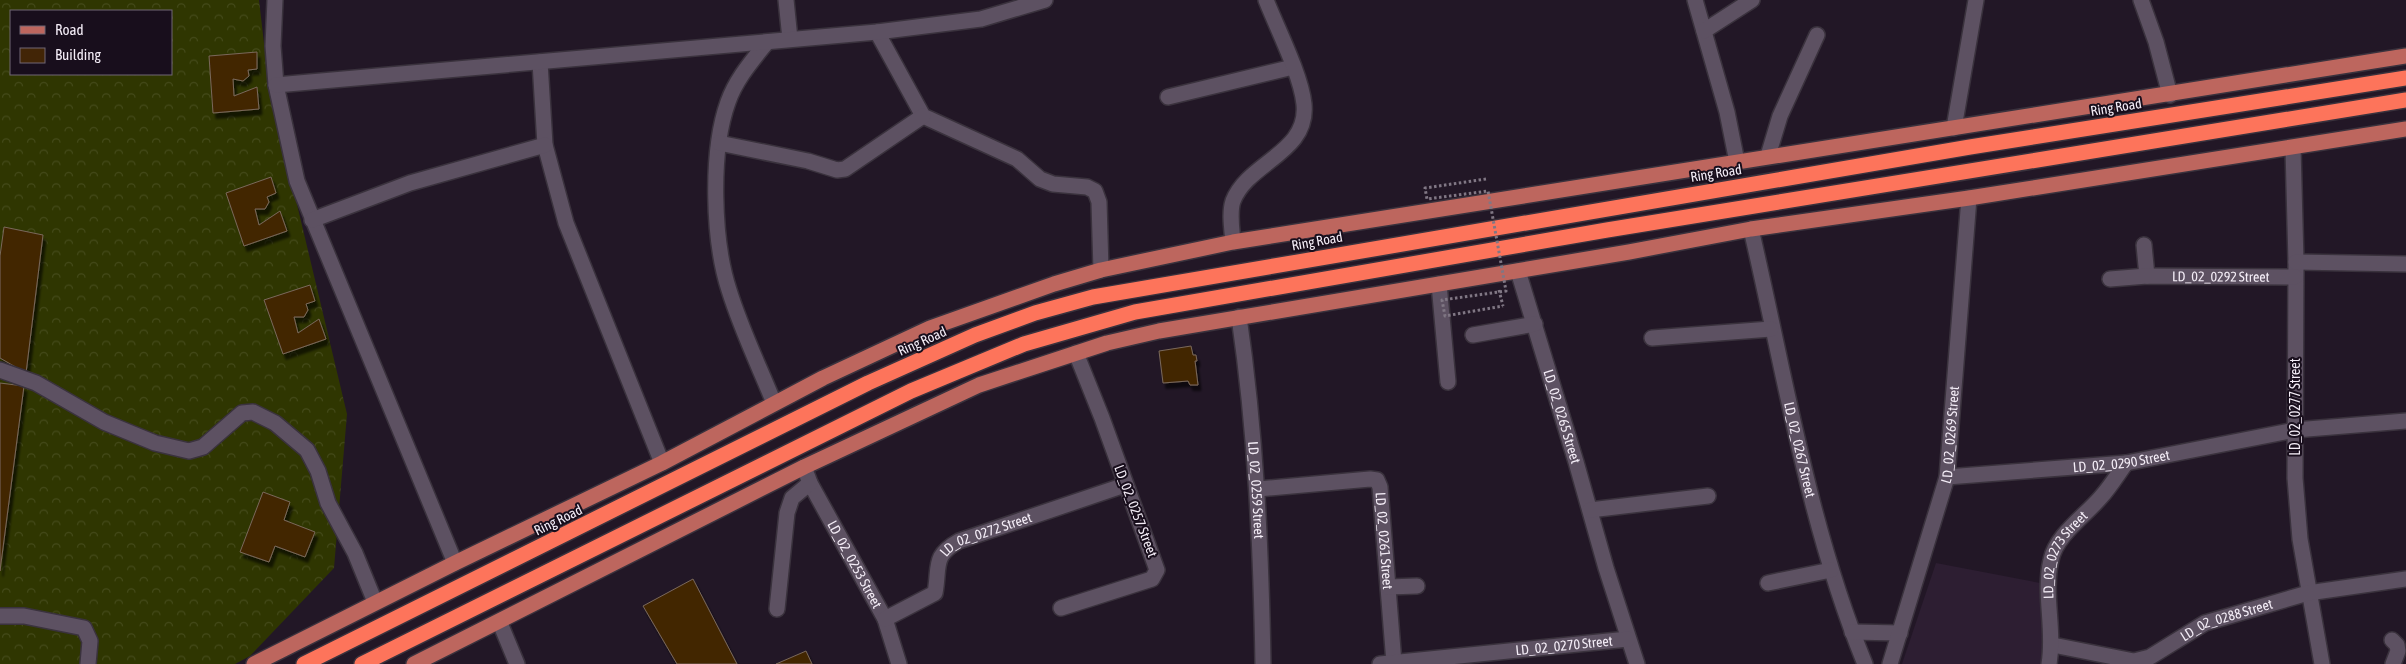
<svg xmlns="http://www.w3.org/2000/svg" width="2406" height="664" font-family="'Asap Condensed',sans-serif">
<defs>
<pattern id="forest-crowns" width="20" height="18" patternUnits="userSpaceOnUse" patternTransform="scale(1.25)"><rect width="20" height="18" fill="#2f3601"/><path d="M2 6a3 3 0 1 1 6 0M12 15a3 3 0 1 1 6 0" fill="none" stroke="#444a1a"/></pattern>
<filter id="shadow"><feDropShadow dx="3" dy="5.5" stdDeviation="1" flood-color="#0009"/></filter>
</defs>
<rect width="100%" height="100%" fill="#221726"/>
<path fill="#2d1e32" d="M1936 563 2040 583 2048 602 2044 664H1902Z"/>
<path fill="url(#forest-crowns)" fill-rule="evenodd" d="M0 0H259L269 87 347 414 334 568 250 656 235 664H0ZM11 11H171V74H11Z"/>
<g fill="#422506" stroke="#7a695a" filter="url(#shadow)">
<path d="M257 52V69L248 70 249 76 243 81 233 79 234 96 257 87 259 109 213 113 209 56Z"/>
<path d="M271 177 276 193 267 197 269 202 265 209H255L259 225 280 211 287 231 244 246 226 193Z"/>
<path d="M4 227 43 235 26 373 0 358V256Z"/>
<path d="M310 285 315 301 306 304 308 310 304 317H294L298 333 319 319 326 339 283 354 264 300Z"/>
<path d="M1191 346 1193 355H1196L1197 361H1195L1198 385H1190L1188 381 1163 383 1159 351Z"/>
<path d="M0 383 24 386 0 571Z"/>
<path d="M263 492 290 502 284 520 315 532 305 557 275 546 269 562 240 552Z"/>
<path d="M693 579 737 664H677L643 606Z"/>
<path d="M806 651 812 664H776Z"/>
</g>
<g fill="none" stroke-linecap="round" stroke-linejoin="round">
<defs>
<g id="minor">
<path d="M275 0 273 46 276 85 297 181 455 563"/>
<path d="M786 0 790 39"/>
<path d="M1695 0 1727 112 1737 162"/>
<path d="M2141 0 2156 42 2170 95"/>
<path d="M1704 31 1752 0"/>
<path d="M877 32 923 116 1017 159 1040 179 1053 184 1087 187 1095 191 1099 202 1101 270"/>
<path d="M767 42C752 61 736 79 728 102 710 152 713 241 729 290 741 329 759 366 774 403"/>
<path d="M540 62 545 145 566 223 662 463"/>
<path d="M276 85 877 32 981 19 1045 0"/>
<path d="M1168 97 1293 67"/>
<path d="M1954 128 1976 0"/>
<path d="M719 143 808 161 837 170 845 169 923 116"/>
<path d="M2293 148 2296 262 2295 478 2300 539 2322 664"/>
<path d="M1768 156 1780 116 1817 35"/>
<path d="M312 220 410 183 545 145"/>
<path id="s1" d="M1751 229C1785 374 1808 525 1865 664"/>
<path d="M1233 242C1232 230 1229 213 1233 201 1248 162 1309 153 1304 104 1301 75 1277 28 1266 0"/>
<path d="M2144 245 2147 276"/>
<path d="M2296 262 2406 264"/>
<path id="s2" d="M1518 271 1576 462 1606 568 1637 664"/>
<path id="s3" d="M2110 279 2147 276 2295 277"/>
<path d="M1439 284 1448 382"/>
<path id="s4" d="M1239 317C1256 433 1261 548 1263 664"/>
<path d="M1473 335 1535 324"/>
<path d="M1652 338 1771 329"/>
<path d="M0 370 36 383 104 422 155 443 189 451 203 447 242 413 253 412 275 423 307 450 318 471 328 503 355 553 375 602"/>
<path id="s5" d="M804 467 810 483 885 619 899 664"/>
<path id="s6" d="M1947 477 2126 463 2295 430 2406 421"/>
<path id="s7" d="M1258 489 1370 479 1377 480 1380 487 1394 663"/>
<path d="M1590 510 1708 496"/>
<path d="M1768 583 1831 570"/>
<path d="M1388 587 1417 586"/>
<path d="M1061 608 1152 579 1157 570 1102 418 1076 353"/>
<path d="M777 609 787 513 792 498 810 483"/>
<path d="M0 616H24L84 628 90 641 88 664"/>
<path id="s8" d="M885 619 935 593C940 566 932 556 959 541L1125 485"/>
<path d="M500 623 517 664"/>
<path d="M1852 632 1900 633"/>
<path d="M2392 640 2397 645 2398 651 2393 664"/>
<path id="s9" d="M2053 645 2134 661 2150 657 2205 623 2308 593 2406 579"/>
<path id="s10" d="M1380 664 1628 639"/>
<path id="s11" d="M1890 664 1947 477 1969 198"/>
<path id="s12" d="M2049 664C2055 629 2043 594 2051 560 2056 535 2085 516 2101 497 2110 487 2118 474 2126 463"/>
</g>
<g id="major">
<path d="M254 664 455 563 662 463 823 378 930 328 1054 284 1101 270 1233 242 2406 56"/>
<path d="M414 664 804 467 979 385 1107 343 1159 331 1629 252 1751 229 1969 198 2406 129"/>
</g>
<g id="highway">
<path d="M304 664 868 383 975 335 1035 313 1093 297 1970 147 2406 78"/>
<path d="M362 664 911 391 1024 344 1135 312 1607 230 2406 100"/>
</g>
</defs>
<use href="#minor" stroke="#3a323d" stroke-width="18"/>
<use href="#major" stroke="#3a323d" stroke-width="18"/>
<use href="#highway" stroke="#3a323d" stroke-width="18"/>
<path stroke="#807784" stroke-width="3" stroke-dasharray="2.5 2.5" stroke-linecap="butt" d="M1499 290 1503 306"/>
<use href="#minor" stroke="#5d5162" stroke-width="15"/>
<use href="#major" stroke="#bd665e" stroke-width="15"/>
<use href="#highway" stroke="#fd745b" stroke-width="15"/>
<path stroke="#807784" stroke-width="3" stroke-dasharray="2.5 2.5" stroke-linecap="butt" d="M1486 179 1425 188 1427 199 1488 191 1506 291 1442 300 1445 316 1503 306"/>
</g>
<g text-anchor="middle" dominant-baseline="central" stroke-width="4" stroke-linejoin="round" paint-order="stroke">
<g font-size="14" fill="#f4edf7" stroke="#180e1c">
<text transform="translate(2116 107) rotate(-9)">Ring Road</text>
<text transform="translate(1716 173) rotate(-9)">Ring Road</text>
<text transform="translate(1317 241) rotate(-10)">Ring Road</text>
<text stroke="none"><textPath href="#s3" startOffset="111">LD_02_0292 Street</textPath></text>
<text transform="translate(922 341) rotate(-24)">Ring Road</text>
<text transform="translate(2295 407) rotate(-90)">LD_02_0277 Street</text>
<text stroke="none"><textPath href="#s2" startOffset="152">LD_02_0265 Street</textPath></text>
<text stroke="none"><textPath href="#s11" startOffset="238">LD_02_0269 Street</textPath></text>
<text stroke="none"><textPath href="#s1" startOffset="226">LD_02_0267 Street</textPath></text>
<text stroke="none"><textPath href="#s6" startOffset="175">LD_02_0290 Street</textPath></text>
<text stroke="none"><textPath href="#s4" startOffset="174">LD_02_0259 Street</textPath></text>
<text transform="translate(1136 511) rotate(69)">LD_02_0257 Street</text>
<text transform="translate(558 520) rotate(-26)">Ring Road</text>
<text stroke="none"><textPath href="#s8" startOffset="145">LD_02_0272 Street</textPath></text>
<text stroke="none"><textPath href="#s7" startOffset="181">LD_02_0261 Street</textPath></text>
<text stroke="none"><textPath href="#s12" startOffset="114">LD_02_0273 Street</textPath></text>
<text stroke="none"><textPath href="#s5" startOffset="110">LD_02_0253 Street</textPath></text>
<text stroke="none"><textPath href="#s9" startOffset="185">LD_02_0288 Street</textPath></text>
<text stroke="none"><textPath href="#s10" startOffset="185">LD_02_0270 Street</textPath></text>
</g>
</g>
<rect x="10" y="10" width="162" height="65" fill="#180e1c" stroke="#706774"/>
<rect x="20" y="26" width="25" height="8" fill="#bd665e" stroke="#706774"/>
<text x="55" y="35" font-size="15" fill="#f4edf7">Road</text>
<rect x="20" y="48" width="25" height="15" fill="#422506" stroke="#706774"/>
<text x="55" y="60" font-size="15" fill="#f4edf7">Building</text>
</svg>
